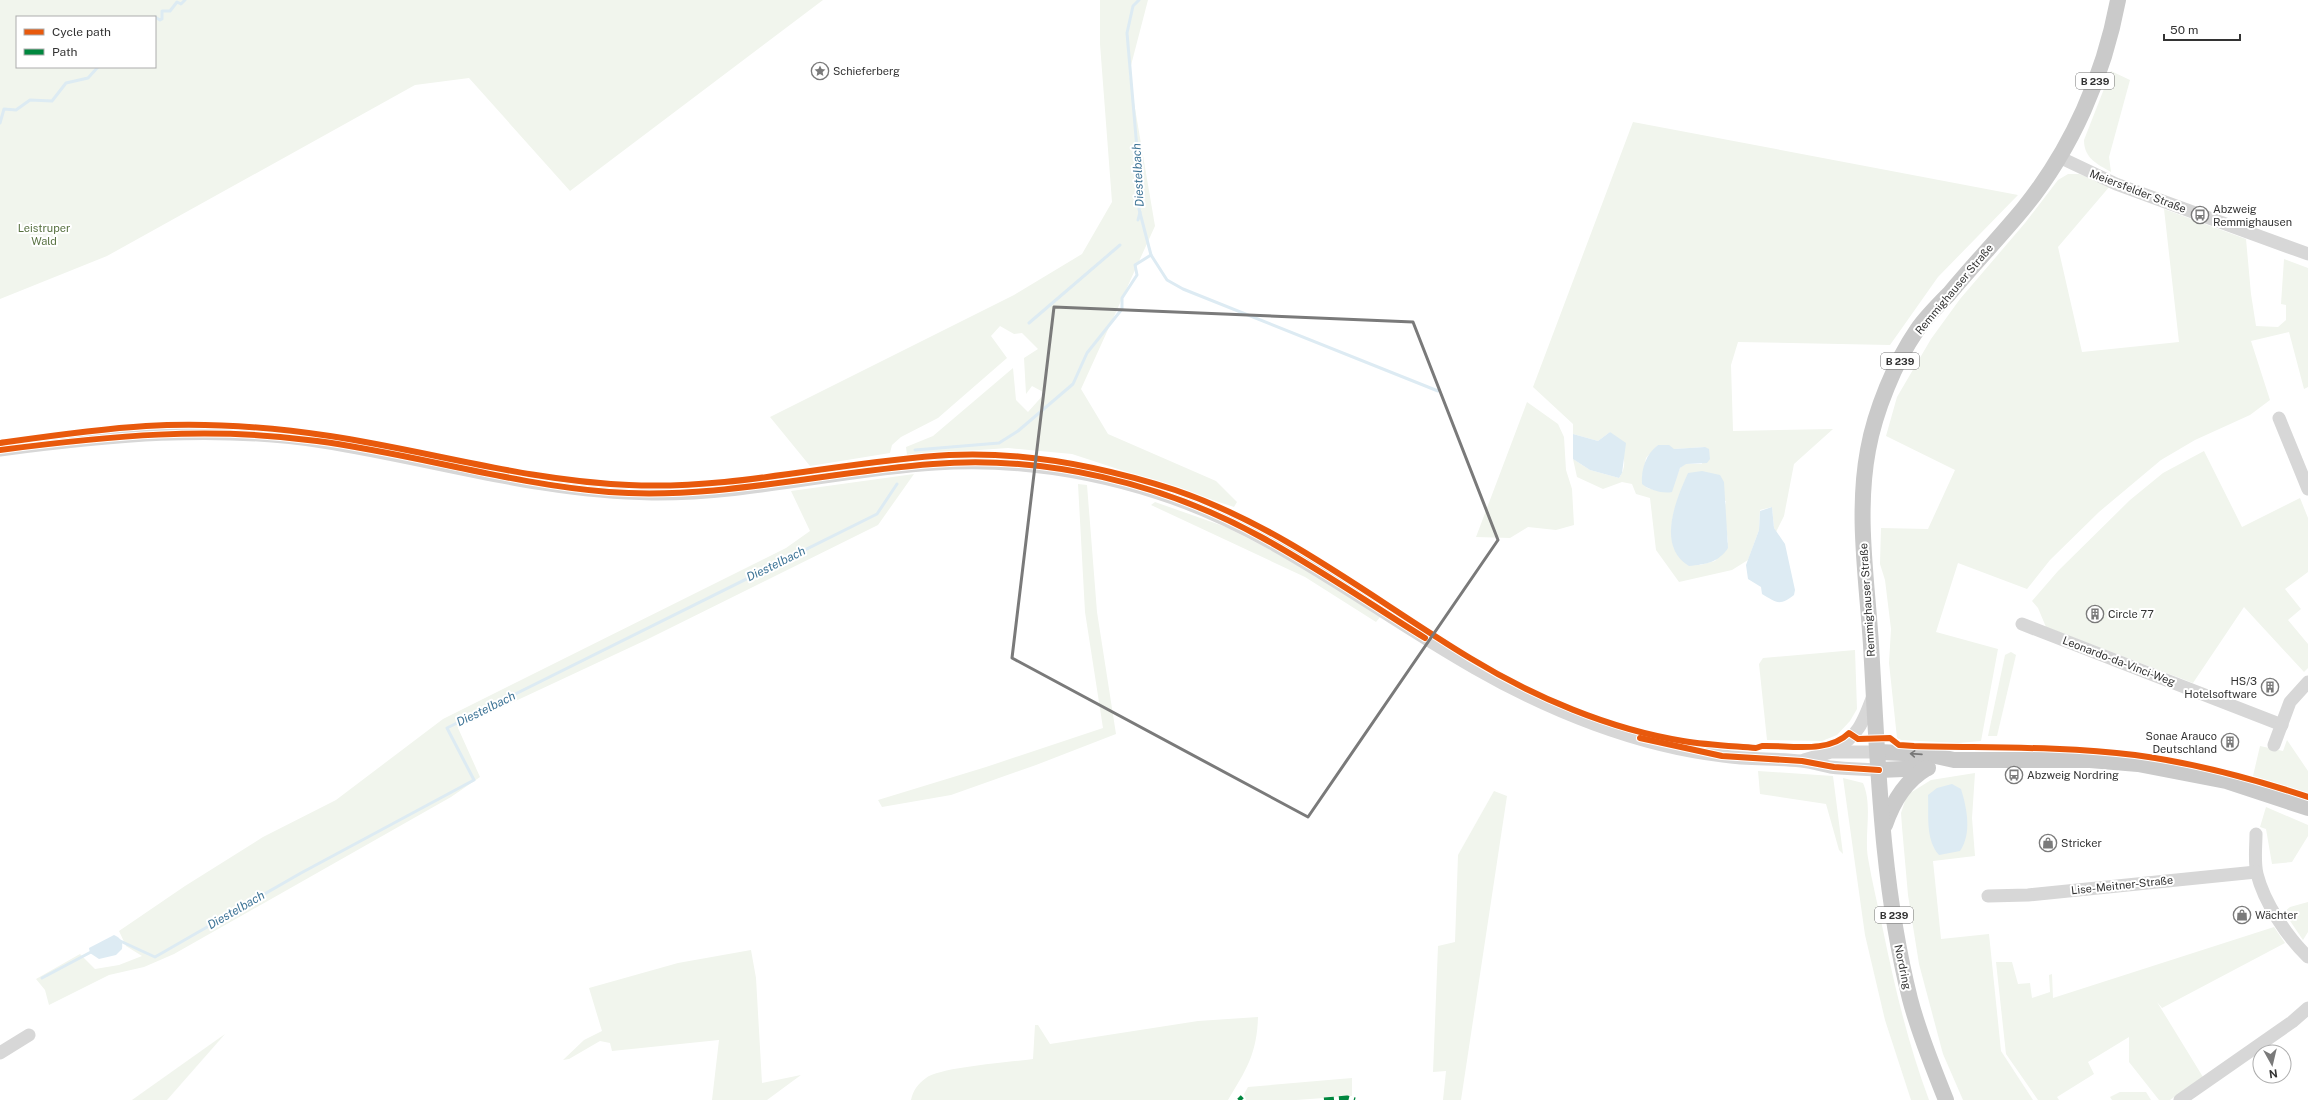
<svg xmlns="http://www.w3.org/2000/svg" width="2308" height="1100" font-family="'Public Sans',sans-serif">
<rect width="100%" height="100%" fill="#fff"/>
<g fill="#f1f5ed" fill-rule="evenodd">
<path d="M0 0H823L570 191 469 78 415 85 107 256 0 299ZM17 17H155V67H17Z"/>
<path d="M1100 0H1148L1129 73 1155 226 1081 389 1108 434 1216 481 1237 502 1234 507 1072 454 1008 448 907 455 906 447 933 436 1013 368 1016 400 1028 412 1045 393 1032 386 1026 394 1024 358 1038 349 1022 333 1014 334 1000 326 991 336 1007 358 938 418 901 437 892 445 890 453 810 466 770 417 1014 295 1082 254 1112 202 1100 44Z"/>
<path d="M2111 71 2130 80 2109 157 2111 172C2097 164 2084 158 2084 140Z"/>
<path d="M1633 122 2018 195 1938 277 1890 345 1738 342 1731 365 1733 431 1833 429 1794 464 1784 516 1776 532 1774 528 1772 507 1760 510 1759 530 1748 560 1732 570 1679 582 1656 550 1650 498 1636 494 1632 484 1622 482 1603 489 1577 477 1573 459 1590 470 1619 478C1631 461 1620 447 1610 432L1598 441 1573 434V424L1533 387ZM1658 445 1674 449 1705 447 1702 464H1685L1680 468 1676 478 1656 490 1647 488 1642 479 1646 458ZM1682 489 1726 501 1724 509 1728 542 1715 561 1700 565 1674 548C1668 523 1674 512 1682 489Z"/>
<path d="M2068 174H2079L2110 186 2058 247 2082 352 2179 342 2164 209 2246 239 2251 294 2256 326 2278 327 2286 320V305L2281 304 2284 259 2308 268V387L2304 389 2289 332 2251 341 2270 400 2250 415 2195 440 2161 460 2099 512 2050 560 2027 589 1958 563 1936 632 1998 649 1981 741 1958 743 1901 740 1897 738 1889 663 1891 629 1885 580 1880 564 1881 528 1928 529 1955 470 1886 436 1897 397 1931 339 1960 299 2025 223 2058 180Z"/>
<path d="M1527 402 1558 424 1564 437 1566 470 1572 489 1574 525 1556 530 1528 527 1510 538 1476 537Z"/>
<path d="M2204 451 2242 527 2300 498 2308 518V572L2285 589 2301 609 2288 620 2308 644V668L2304 672 2244 607 2193 683 2046 627 2038 608 2032 601 2058 571 2130 500 2163 473Z"/>
<path d="M914 474 878 525 646 640 458 728 480 777 451 797 174 954 144 967 109 975 49 1005 45 990 36 979 80 954 95 969 119 965 142 956 126 946 119 931 185 886 263 837 336 800 443 719 786 548 810 531 791 491Z"/>
<path d="M1078 484 1087 485 1097 612 1116 734 1036 765 951 795 882 807 878 800 986 767 1103 728 1085 612Z"/>
<path d="M1155 502 1226 527 1292 561 1381 616 1376 622 1305 577 1151 505Z"/>
<path d="M1855 650 1857 709 1850 721 1837 735 1822 741 1767 740 1759 664 1763 658Z"/>
<path d="M2011 652 2016 655 1997 736H1988L2005 655Z"/>
<path d="M2287 740 2308 771V793L2253 776 2260 746 2283 751Z"/>
<path d="M1758 771 1833 776 1843 854 1839 850 1826 804 1760 794Z"/>
<path d="M1975 773 1972 818 1975 856 1933 861 1941 939 1989 934 2001 1051 2033 1100H1963L1943 1054 1919 964 1908 895 1902 827 1901 813 1907 795 1931 780Z"/>
<path d="M1843 778 1863 783C1873 806 1864 834 1868 858 1872 882 1878 906 1883 930 1895 988 1908 1044 1929 1100H1911L1885 1020 1865 935Z"/>
<path d="M1494 791 1507 796 1461 1100H1443L1446 1071 1433 1072 1438 946 1455 942 1458 855Z"/>
<path d="M2266 807 2308 825V836L2292 862 2272 864 2266 829 2260 827Z"/>
<path d="M2308 902V932L2303 940 2284 912 2290 907Z"/>
<path d="M2274 927 2285 943 2162 1008 2157 1002 2203 1077 2170 1100H2159L2129 1062V1037L2088 1062 2094 1074 2057 1097 2059 1100H2038L2006 1054 1996 962H2012L2018 984 2030 983 2032 998 2050 992 2049 975 2052 974 2053 998Z"/>
<path d="M751 950 756 978 762 1083 801 1075 767 1100H712L719 1040 612 1051 610 1043 600 1041 569 1059 563 1060 584 1040 602 1031 589 988 678 963Z"/>
<path d="M1258 1017C1257 1054 1246 1070 1228 1100H911C913 1090 918 1084 926 1078 940 1067 1012 1062 1033 1059L1035 1025H1038L1050 1044 1198 1021Z"/>
<path d="M225 1034 167 1100H132Z"/>
<path d="M1352 1078V1096L1296 1100H1246L1244 1094 1248 1087Z"/>
<path d="M2120 1092H2146L2151 1100H2112L2110 1097Z"/>
</g>
<g fill="#ddebf3">
<path d="M1610 432 1626 443 1622 473 1619 478 1590 470 1573 459V434L1598 441Z"/>
<path d="M1658 445H1669L1674 449 1705 447 1709 449 1710 459 1707 463 1686 464 1680 468 1672 492C1663 494 1649 490 1642 484 1641 469 1646 454 1658 445Z"/>
<path d="M1702 471 1720 475 1724 482 1728 548C1718 563 1706 564 1689 566 1656 546 1676 500 1688 473Z"/>
<path d="M1772 507 1774 528 1785 544 1795 590 1794 595C1779 607 1776 602 1762 594L1761 587 1748 579 1746 565 1759 530 1760 511Z"/>
<path d="M1952 784 1961 789C1967 808 1972 834 1960 851L1939 855C1925 839 1929 815 1928 795L1937 788Z"/>
<path d="M114 935C121 938 123 942 122 949L116 955 99 959 90 953 89 948Z"/>
</g>
<g fill="none" stroke-linecap="round" stroke-linejoin="round">
<g stroke="#ddebf3" stroke-width="3">
<path d="M155 17 160 20 162 19V11H170L177 2 181 4 185 0"/>
<path d="M0 123 4 109 16 110 30 100 52 101 66 83 88 78 98 67"/>
<path d="M1138 220 1140 212"/>
<path d="M1151 255 1167 280 1183 289 1438 391"/>
<path d="M1029 323 1120 245"/>
<path d="M915 450 999 443 1018 431 1073 384 1087 353 1122 309V298L1137 275 1135 265 1151 255 1139 209 1141 195 1127 33 1133 6 1139 0"/>
<path d="M118 940 155 957 301 873 474 780 447 728 877 514 897 484"/>
<path d="M42 978 91 952"/>
</g>
<g stroke="#d7d7d7" stroke-width="13">
<path d="M2059 157 2116 184 2308 254"/>
<path d="M2279 418 2308 489"/>
<path d="M0 450C108 436 214 425 323 442 432 459 540 493 652 494 747 495 840 470 935 464 1009 459 1086 470 1158 493 1274 530 1369 608 1475 668 1550 711 1637 746 1723 756 1749 760 1775 758 1801 761 1811 762 1821 765 1830 767 1846 769 1863 769 1879 770"/>
<path d="M2022 624 2282 725"/>
<path d="M2274 745 2290 702 2308 682"/>
<path d="M1833 751C1858 736 1863 723 1873 696"/>
<path d="M1804 760 1831 752H1878"/>
<path d="M2256 834C2256 846 2254 862 2257 874 2264 902 2287 937 2308 957"/>
<path d="M1988 896 2028 895 2256 872"/>
<path d="M0 1053 29 1035"/>
<path d="M2180 1100 2292 1022 2308 1008"/>
</g>
<g stroke="#cacaca" stroke-width="16">
<path d="M1878 752 1927 754 1954 760H2090L2138 764 2226 781 2308 808"/>
<path d="M1879 770 1928 768"/>
<path d="M1885 825C1893 801 1905 781 1927 768"/>
<path d="M1946 1100C1933 1067 1919 1034 1910 999 1881 884 1878 763 1871 645 1867 580 1856 514 1868 450 1875 411 1895 362 1917 330 1926 317 1938 305 1949 294 1973 265 1999 238 2023 209 2072 149 2104 75 2118 0"/>
</g>
<g stroke="#00873e" stroke-width="5" stroke-dasharray="10 5" stroke-linecap="butt">
<path d="M1239 1097 1242 1100"/>
<path d="M1324 1100 1347 1098 1355 1100"/>
</g>
<defs>
<g id="cycleway">
<path d="M0 443C49 436 97 429 146 426 207 422 269 427 330 436 429 451 527 481 629 485 737 490 841 461 949 455 1024 451 1103 467 1175 490 1282 526 1374 600 1470 658 1534 697 1609 729 1683 741 1707 745 1732 746 1756 748L1762 746C1789 745 1828 754 1849 733L1858 739 1890 738 1899 745 1914 746C1987 748 2062 746 2135 755 2194 763 2251 778 2308 797"/>
<path d="M0 450C108 436 209 426 317 441 415 454 510 484 609 492 719 500 824 472 933 464 1044 455 1163 483 1261 537 1318 568 1370 604 1425 638"/>
<path d="M1640 738 1722 756 1802 761 1834 767 1879 770"/>
</g>
</defs>
<use href="#cycleway" stroke="#fff" stroke-width="8"/>
<use href="#cycleway" stroke="#e8590c" stroke-width="6"/>
</g>
<defs><path id="oneway-shaft" d="M-6 0H5M1.5-3L5.5 0L1.5 3" fill="none" stroke-width="1.6" stroke-linecap="round" stroke-linejoin="round"/></defs>
<use stroke="#777" href="#oneway-shaft" transform="translate(1916 754) rotate(-176)"/>
<path fill="none" stroke="#7a7a7a" stroke-width="3" stroke-linejoin="round" d="M1054 307 1413 322 1498 540 1308 817 1012 658Z"/>
<defs>
<symbol id="sight-ring" viewBox="-11 -11 22 22"><circle r="9.5" fill="#fff" stroke="#7a7a7a" stroke-width="1.5"/><path d="M0-6L1.8-2.2L6-1.7L2.9 1.2L3.7 5.4L0 3.3L-3.7 5.4L-2.9 1.2L-6-1.7L-1.8-2.2Z" fill="#7a7a7a"/></symbol>
<symbol id="bus-ring" viewBox="-11 -11 22 22"><circle r="9.5" fill="#fff" stroke="#7a7a7a" stroke-width="1.5"/><path d="M-5-6H5V4H4V6H2V4H-2V6H-4V4H-5ZM-3.5-4V0h7V-4ZM-3.5 1.2v1.5H-2V1.2ZM2 1.2v1.5H3.5V1.2Z" fill="#7a7a7a"/></symbol>
<symbol id="building-ring" viewBox="-11 -11 22 22"><circle r="9.5" fill="#fff" stroke="#7a7a7a" stroke-width="1.5"/><path d="M-4-6H4V6H1V3H-1V6H-4ZM-2.5-4.3h1.7v1.8h-1.7ZM.8-4.3h1.7v1.8H.8ZM-2.5-1h1.7V.8h-1.7ZM.8-1h1.7V.8H.8Z" fill="#7a7a7a"/></symbol>
<symbol id="shop-ring" viewBox="-11 -11 22 22"><circle r="9.5" fill="#fff" stroke="#7a7a7a" stroke-width="1.5"/><path d="M-5-2.5h2.3a2.7 3.5 0 0 1 5.4 0H5L5.5 6h-11ZM-1.5-2.5h3a1.5 2.3 0 0 0-3 0Z" fill="#7a7a7a"/></symbol>
</defs>
<g fill-rule="evenodd">
<use href="#sight-ring" x="810" y="61" width="20" height="20"/>
<use href="#bus-ring" x="2190" y="205" width="20" height="20"/>
<use href="#building-ring" x="2085" y="604" width="20" height="20"/>
<use href="#building-ring" x="2260" y="677" width="20" height="20"/>
<use href="#building-ring" x="2220" y="732" width="20" height="20"/>
<use href="#bus-ring" x="2004" y="765" width="20" height="20"/>
<use href="#shop-ring" x="2038" y="833" width="20" height="20"/>
<use href="#shop-ring" x="2232" y="905" width="20" height="20"/>
</g>
<g text-anchor="middle" dominant-baseline="central" stroke-width="4" stroke-linejoin="round" paint-order="stroke">
<g fill="#fff" stroke="#707070" stroke-width="1">
<rect x="2076" y="73" width="38" height="16" rx="3"/>
<rect x="1881" y="353" width="38" height="16" rx="3"/>
<rect x="1875" y="907" width="38" height="16" rx="3"/>
</g>
<g font-size="10" font-weight="bold" fill="#333">
<text x="2095" y="81">B 239</text>
<text x="1900" y="361">B 239</text>
<text x="1894" y="915">B 239</text>
</g>
<g font-size="11" fill="#333" stroke="#fff" text-anchor="start">
<text x="833" y="71">Schieferberg</text>
<text x="2213" y="209">Abzweig<tspan x="2213" dy="13">Remmighausen</tspan></text>
<text x="2108" y="614">Circle 77</text>
<text x="2257" y="681" text-anchor="end">HS/3<tspan x="2257" dy="13">Hotelsoftware</tspan></text>
<text x="2217" y="736" text-anchor="end">Sonae Arauco<tspan x="2217" dy="13">Deutschland</tspan></text>
<text x="2027" y="775">Abzweig Nordring</text>
<text x="2061" y="843">Stricker</text>
<text x="2255" y="915">Wächter</text>
</g>
<g font-size="11" fill="#333" stroke="#fff">
<text transform="translate(2138 191) rotate(21)">Meiersfelder Straße</text>
<text transform="translate(1954 289) rotate(-50)">Remmighauser Straße</text>
<text transform="translate(1867 600) rotate(-94)">Remmighauser Straße</text>
<text transform="translate(2119 661) rotate(21)">Leonardo-da-Vinci-Weg</text>
<text transform="translate(2122 885) rotate(-6)">Lise-Meitner-Straße</text>
<text transform="translate(1903 967) rotate(78)">Nordring</text>
</g>
<g font-size="11" fill="#56703f" stroke="#fff">
<text x="44" y="228">Leistruper<tspan x="44" dy="13">Wald</tspan></text>
</g>
<g font-size="12" font-style="italic" fill="#3f7597" stroke="#fff">
<text transform="translate(1138 175) rotate(-93)">Diestelbach</text>
<text transform="translate(776 564) rotate(-26)">Diestelbach</text>
<text transform="translate(486 709) rotate(-26)">Diestelbach</text>
<text transform="translate(236 910) rotate(-30)">Diestelbach</text>
</g>
</g>
<rect x="16" y="16" width="140" height="52" fill="#ffffff" stroke="#adadad"/>
<rect x="24" y="29" width="20" height="6" fill="#e8590c" stroke="#adadad"/>
<text x="52" y="36" font-size="12" fill="#333333">Cycle path</text>
<rect x="24" y="49" width="20" height="6" fill="#00873e" stroke="#adadad"/>
<text x="52" y="56" font-size="12" fill="#333333">Path</text>
<g transform="translate(2272 1064) rotate(172)"><circle r="19" fill="#ffffff" stroke="#adadad"/>
<path d="M0-3L7 15L0 10L-7 15Z" fill="#7a7a7a"/>
<text y="-6" font-size="11" font-weight="bold" text-anchor="middle" fill="#333333">N</text>
</g>
<path d="M2164 34v6h76v-6" fill="none" stroke="#333333" stroke-width="2"/>
<text x="2170" y="34" font-size="12" fill="#333333" stroke="#ffffff" stroke-width="3" paint-order="stroke">50 m</text>
</svg>
